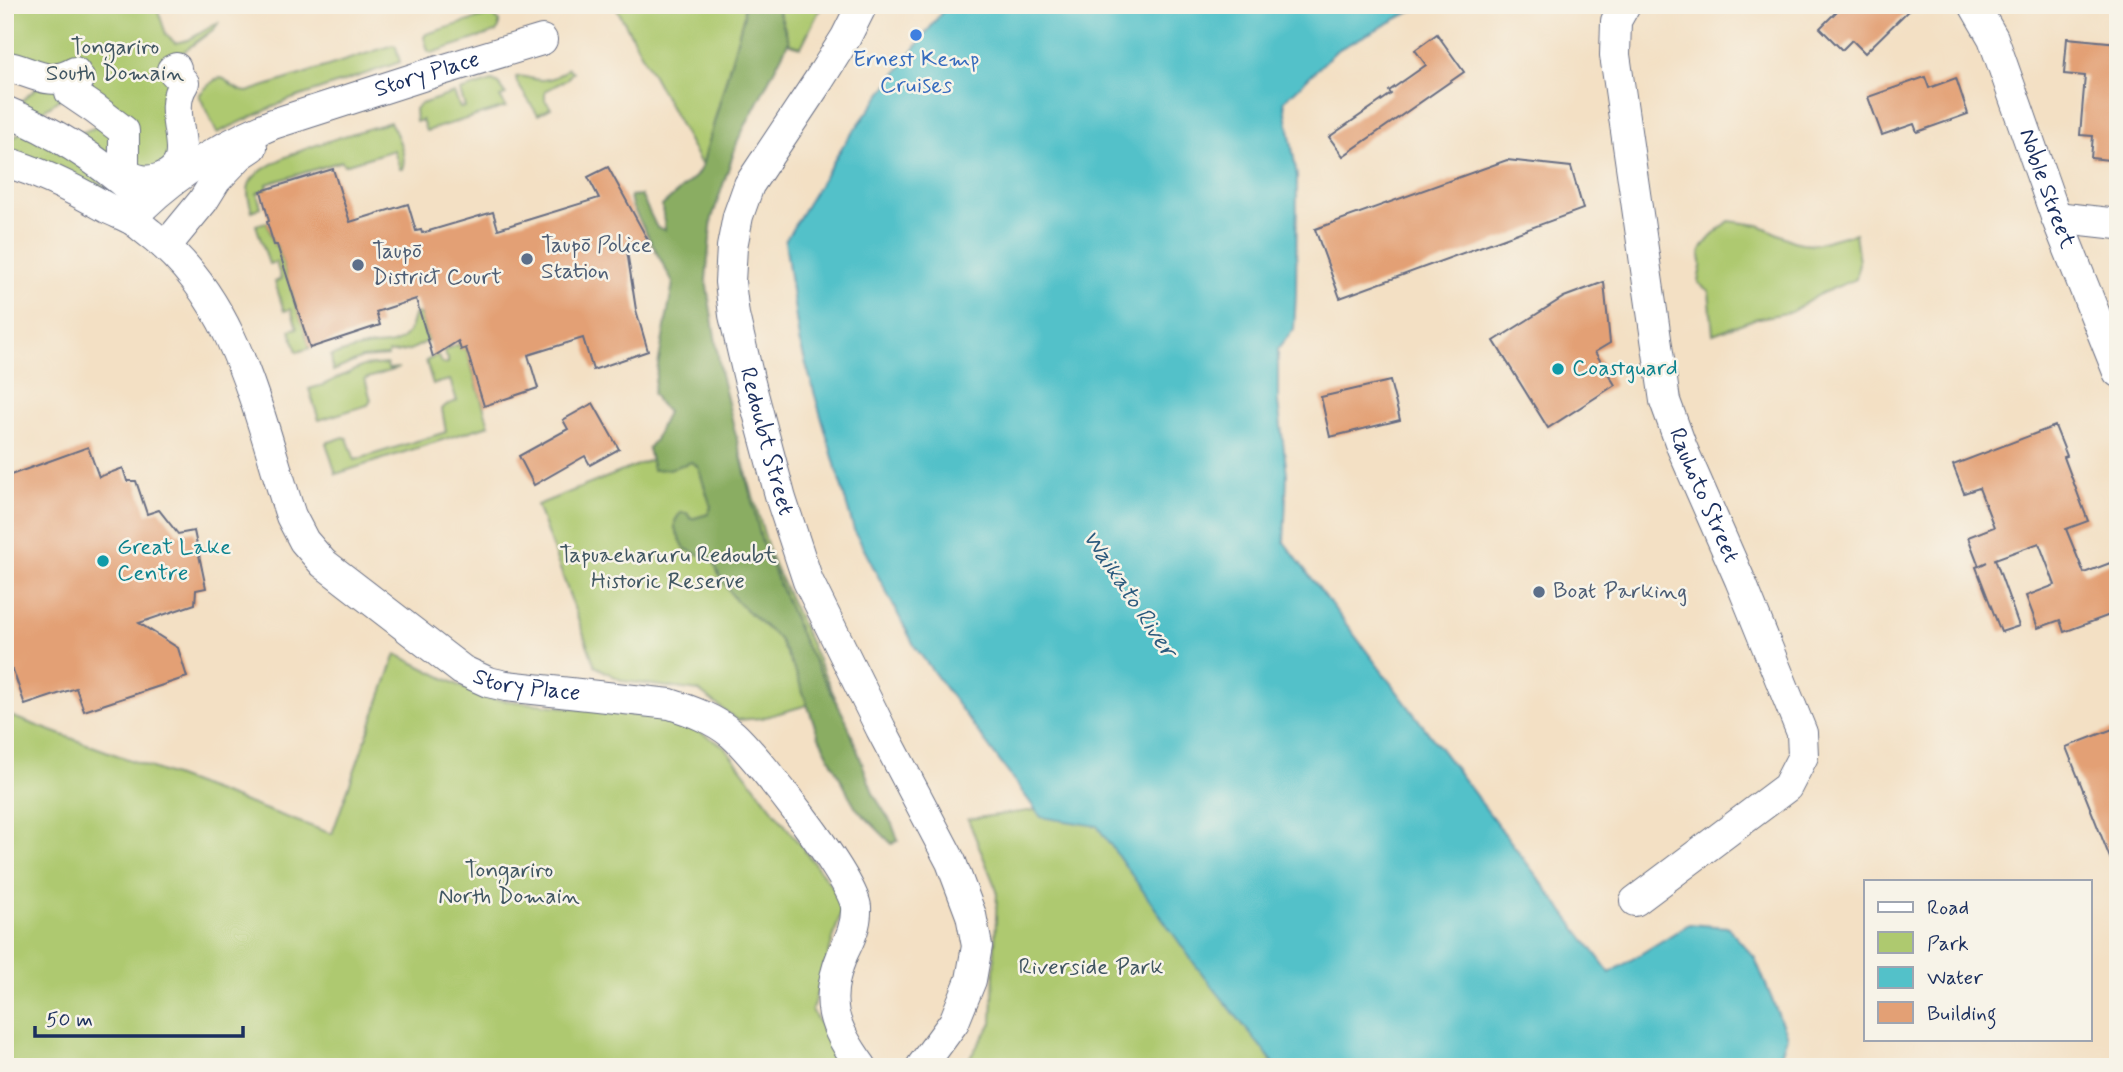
<svg xmlns="http://www.w3.org/2000/svg" width="2123" height="1072" font-family="Mynerve,sans-serif">
<rect width="100%" height="100%" fill="#f7f3e8"/>
<filter id="ink" filterUnits="userSpaceOnUse"><feTurbulence type="fractalNoise" baseFrequency=".0143" numOctaves="2"/><feDisplacementMap in="SourceGraphic" scale="14" xChannelSelector="R" yChannelSelector="G"/><feConvolveMatrix kernelMatrix="1 2 1 2 8 2 1 2 1" color-interpolation-filters="sRGB"/></filter>
<filter id="wash" filterUnits="userSpaceOnUse"><feTurbulence type="fractalNoise" baseFrequency=".00686" numOctaves="4" result="noise"/><feDisplacementMap in="SourceGraphic" scale="28" xChannelSelector="R" yChannelSelector="G"/><feGaussianBlur stdDeviation="1.57" result="paint"/><feColorMatrix in="noise" values="0 0 0 0 0 0 0 0 0 0 0 0 0 0 0 0 0 1.4 0 .05"/><feComposite in="paint" operator="in"/></filter>
<g filter="url(#wash)">
<rect width="100%" height="100%" fill="#f3e0c4"/>
<g fill="#aec96f" stroke="#647c66" stroke-width="2">
<path d="M5 5H156L166 34 175 43 188 40 219 22 214 29 171 61 186 144 153 184 78 134 104 124 66 95 38 114 17 105 41 84 5 72Z"/>
<path d="M615 5H744V15L702 166Z"/>
<path d="M777 5H822L801 47 790 44Z"/>
<path d="M489 15 494 16 499 21V28L496 32 432 53 428 51 424 37 426 34Z"/>
<path d="M393 45 396 47 400 62 286 101 217 133 199 95C230 61 220 88 247 92Z"/>
<path d="M568 68 573 72 566 80 545 91V100L551 108 538 115 517 83 516 77C524 75 527 78 534 79 547 82 559 77 568 68Z"/>
<path d="M492 81 499 84 506 95 500 97 506 107 426 131 422 120 416 122 415 109 421 104 454 93 460 108 465 107 460 91Z"/>
<path d="M390 122C397 134 408 157 402 169H400L394 150 344 165 342 161 267 184 268 189 257 193 261 207 252 211C250 203 246 194 249 185 259 156 361 132 390 122Z"/>
<path d="M22 127 93 175 116 199 5 155V143L20 133Z"/>
<path d="M1729 221 1759 225 1793 241 1802 243 1815 244 1855 233 1859 262 1856 279 1822 293 1791 312 1754 319 1713 334 1709 291 1698 283C1698 277 1700 273 1701 267 1702 263 1700 259 1700 255 1702 242 1720 229 1729 221Z"/>
<path d="M267 222 274 245H277L310 348 297 352 290 330 297 328 291 309 284 311 275 282 281 279 276 262 269 264 256 225Z"/>
<path d="M415 313 420 314 427 338 439 335C419 344 413 353 388 353V356L362 358 333 371 331 356C342 353 353 349 365 347 381 344 395 349 407 334 412 327 412 319 415 313Z"/>
<path d="M459 344 461 349 466 348 489 425 336 474 326 443 344 437 347 438 355 460 446 432 442 409 446 405 457 401 450 380 433 384 426 361 437 355 443 364 448 363V359L443 351Z"/>
<path d="M387 364 388 369 399 368 365 379 371 400 368 405 319 420 309 389 323 385 363 366Z"/>
<path d="M733 427 771 558 835 697 762 718 737 720 699 691 623 681 595 666 537 505Z"/>
<path d="M396 654 484 698 679 720 724 746 844 902 812 1010 844 1067H5V714L332 834Z"/>
<path d="M1081 804 1241 999 1274 1067H964L992 1023 997 891 968 819Z"/>
</g>
<path fill="#8aad62" stroke="#526e60" stroke-width="2" d="M744 5H776L789 41 738 140 712 218 706 280 721 374 762 543 804 642 846 720 874 795 892 824 898 840 892 844 855 807 819 737 795 671 779 639 736 601 719 575 713 560 685 549 675 529V521L680 513H687L691 519 708 514 711 507 698 467 692 462 669 469 653 470 648 448 655 440 667 412 658 403 653 393 673 283 632 206 630 196 641 195 657 228 665 230 662 206 696 176 702 166 744 15Z"/>
<path fill="#53c1c9" stroke="#377894" stroke-width="2" d="M947 5H1423L1337 50 1284 101 1297 176 1296 294 1294 329 1278 349V402L1287 474 1284 542 1610 973 1689 924 1727 927 1755 958 1787 1036 1777 1067H1277L1196 966 1097 826 1041 817 915 647 854 530 799 340 785 241 844 144Z"/>
<g id="blocks">
<g fill="#e3a075">
<path d="M1843 5H1914L1865 53 1852 40 1842 50 1820 28Z"/>
<path d="M1437 34 1464 72 1343 156 1329 137 1391 94 1389 91 1426 65 1415 50Z"/>
<path d="M2067 38 2118 43V161L2091 158 2093 136 2080 135 2085 76 2064 74Z"/>
<path d="M1925 77 1929 88 1956 78 1968 114 1917 132 1914 124 1882 135 1868 97Z"/>
<path d="M1507 160 1571 167 1583 209 1340 298 1315 229Z"/>
<path d="M608 167 648 240 627 251 636 310 648 351 593 370 583 338 528 355 538 388 484 406 466 348 461 350 458 341 433 357 416 299 376 312 380 325 310 348 277 245H274L267 222 269 221 261 191 333 169 350 222 408 204 416 231 421 230 422 233 493 212 498 229 599 198 588 177Z"/>
<path d="M1604 282 1610 343 1595 352 1615 385 1548 428 1494 341 1564 297Z"/>
<path d="M1390 381 1400 420 1330 437 1321 397Z"/>
<path d="M593 403 619 449 590 465 585 456 534 485 519 456 568 429 563 420Z"/>
<path d="M2055 426 2067 456 2064 457 2088 521 2066 529 2084 573 2118 560V612L2064 632 2060 620 2038 628 2026 596 2055 585 2039 543 1995 559 2019 626 2001 632 1976 567 1987 562 1979 566 1968 537 1994 527 1979 488 1964 493 1953 465Z"/>
<path d="M88 447 99 477 123 468 127 481H136L147 514 159 510 178 534 194 531 206 588 196 590 195 604 139 623 178 648 187 677 84 711 76 688 25 705 13 670 5 673V477Z"/>
<path d="M2118 727V873H2116L2066 747Z"/>
</g>
</g>
</g>
<g filter="url(#ink)">
<use href="#blocks" fill-opacity="0" stroke="#676d82" stroke-width="2"/>
<g fill="none" stroke-linecap="round" stroke-linejoin="round">
<defs>
<g id="street">
<path id="s1" d="M862 5 846 37 819 80 749 185 738 216 732 247 730 282 734 315 749 379 781 499 808 581 881 729 951 862 971 915 977 946 971 980 954 1022 921 1067"/>
<path id="s2" d="M1625 5 1616 21 1615 55 1665 401 1682 448 1740 580 1802 733 1803 756 1787 787 1635 901"/>
<path id="s3" d="M1974 5 1993 38 2056 217 2118 372"/>
<path d="M5 66C33 71 47 88 75 72L79 78 70 92 95 109 124 131V173C136 180 147 183 161 178 204 161 161 116 184 83L172 70 176 68"/>
<path d="M5 111C53 131 96 158 135 193"/>
<path id="s4" d="M5 162C41 172 74 189 107 208 115 212 123 215 131 219 138 223 145 230 152 235 239 303 258 417 291 516L304 541 323 563 462 670 488 682 506 686 670 704C692 711 714 719 732 734 757 756 853 878 856 907 857 924 850 939 843 953 823 1001 832 1026 862 1067"/>
<path d="M2056 217 2118 224"/>
<path id="s5" d="M131 219C170 176 219 147 273 124L422 76 542 40"/>
<path d="M166 246 203 201 216 180 240 155 252 147"/>
</g>
</defs>
<use href="#street" stroke="#676d82" stroke-width="32"/>
<use href="#street" stroke="#fff" stroke-width="30"/>
</g>
</g>
<circle fill="#3f7fe0" stroke="#f7f3e8" stroke-width="2.5" cx="916" cy="35" r="7"/>
<g fill="#5c6f8a" stroke="#f7f3e8" stroke-width="2.5">
<circle cx="527" cy="259" r="7"/>
<circle cx="358" cy="265" r="7"/>
<circle cx="1539" cy="592" r="7"/>
</g>
<g fill="#0f9aa8" stroke="#f7f3e8" stroke-width="2.5">
<circle cx="1558" cy="369" r="7"/>
<circle cx="103" cy="561" r="7"/>
</g>
<g text-anchor="middle" dominant-baseline="central" stroke-width="5" stroke-linejoin="round" paint-order="stroke">
<g font-size="23" fill="#405662" stroke="#f7f3e8">
<text x="115" y="48">Tongariro<tspan x="115" dy="26">South Domain</tspan></text>
<text x="668" y="556">Tapuaeharuru Redoubt<tspan x="668" dy="26">Historic Reserve</tspan></text>
<text x="509" y="871">Tongariro<tspan x="509" dy="26">North Domain</tspan></text>
<text x="1091" y="968">Riverside Park</text>
</g>
<g font-size="23" fill="#366cbe" stroke="#f7f3e8">
<text x="916" y="60">Ernest Kemp<tspan x="916" dy="26">Cruises</tspan></text>
</g>
<g font-size="23" fill="#1b2f5e" stroke="#f7f3e8">
<text stroke="none"><textPath href="#s5" startOffset="334">Story Place</textPath></text>
<text stroke="none"><textPath href="#s3" startOffset="198">Noble Street</textPath></text>
<text stroke="none"><textPath href="#s1" startOffset="476">Redoubt Street</textPath></text>
<text stroke="none"><textPath href="#s2" startOffset="504">Rauhoto Street</textPath></text>
<text stroke="none"><textPath href="#s4" startOffset="784">Story Place</textPath></text>
</g>
<g font-size="23" fill="#4e5e75" stroke="#f7f3e8" text-anchor="start">
<text x="541" y="246">Taupō Police<tspan x="541" dy="26">Station</tspan></text>
<text x="372" y="252">Taupō<tspan x="372" dy="26">District Court</tspan></text>
<text x="1553" y="592">Boat Parking</text>
</g>
<g font-size="23" fill="#0d838f" stroke="#f7f3e8" text-anchor="start">
<text x="1572" y="369">Coastguard</text>
<text x="117" y="548">Great Lake<tspan x="117" dy="26">Centre</tspan></text>
</g>
<g font-size="24" font-style="italic" fill="#2c5b7e" stroke="#f7f3e8">
<text transform="translate(1129 594) rotate(56)">Waikato River</text>
</g>
</g>
<rect width="2123" height="1072" fill="none" stroke="#f7f3e8" stroke-width="28"/>
<rect x="1864" y="880" width="228" height="161" fill="#f7f3e8" stroke="#9fa5b1" stroke-width="2"/>
<rect x="1878" y="902" width="35" height="10" fill="#ffffff" stroke="#9fa5b1" stroke-width="2"/>
<text x="1927" y="914" font-size="21" fill="#1b2f5e">Road</text>
<rect x="1878" y="932" width="35" height="21" fill="#aec96f" stroke="#9fa5b1" stroke-width="2"/>
<text x="1927" y="950" font-size="21" fill="#1b2f5e">Park</text>
<rect x="1878" y="967" width="35" height="21" fill="#53c1c9" stroke="#9fa5b1" stroke-width="2"/>
<text x="1927" y="984" font-size="21" fill="#1b2f5e">Water</text>
<rect x="1878" y="1002" width="35" height="21" fill="#e3a075" stroke="#9fa5b1" stroke-width="2"/>
<text x="1927" y="1020" font-size="21" fill="#1b2f5e">Building</text>
<path d="M35 1026v10h208v-10" fill="none" stroke="#1b2f5e" stroke-width="3.5"/>
<text x="46" y="1026" font-size="21" fill="#1b2f5e" stroke="#f7f3e8" stroke-width="5" paint-order="stroke">50 m</text>
</svg>
